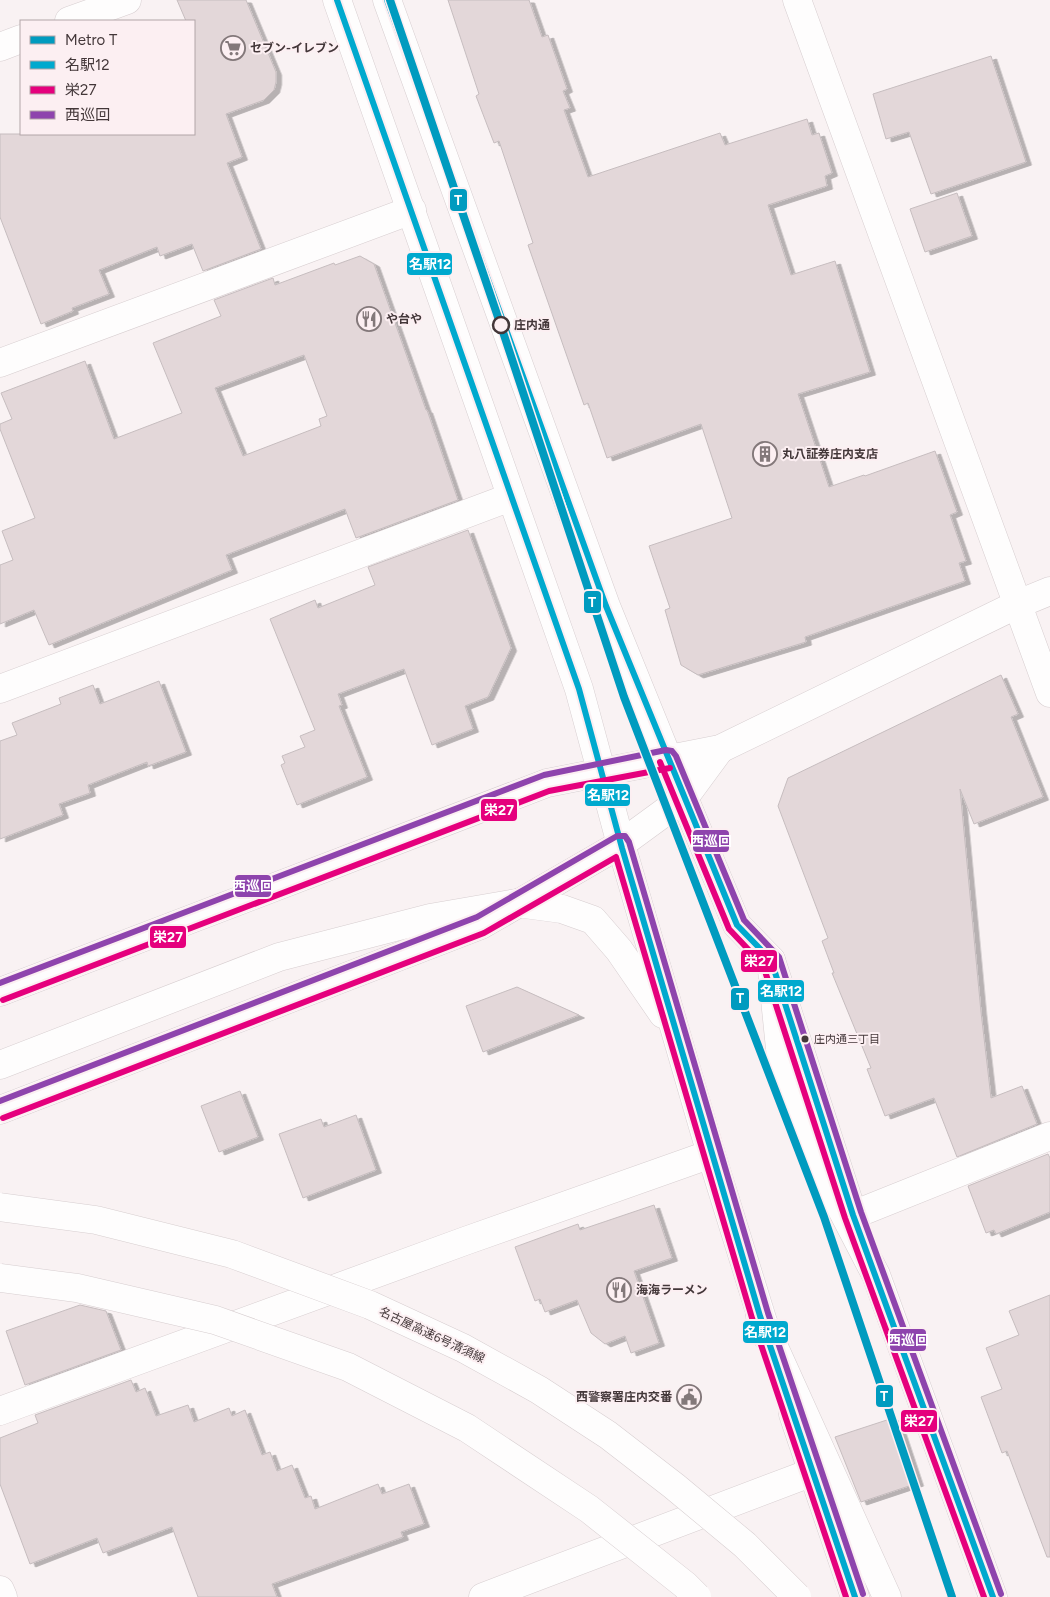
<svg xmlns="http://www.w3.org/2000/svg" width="1050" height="1597" font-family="Figtree,'Noto Sans JP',sans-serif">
<defs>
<filter id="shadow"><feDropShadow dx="5.5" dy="3" stdDeviation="0" flood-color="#0004"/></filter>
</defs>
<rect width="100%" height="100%" fill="#f9f2f3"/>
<g fill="#e3d7d9" stroke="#c6bdbf" fill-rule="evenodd" filter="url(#shadow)">
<path d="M177 0H246L276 72V82L274 90 264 100 226 114 242 157 227 163 261 249 203 271 192 244 160 256 157 247 99 270 109 294 72 308 73 311 41 324 0 217V134H194V21H186Z"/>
<path d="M448 0H529L542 37 548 35 567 89 563 91 570 108 564 110 588 177 720 133 725 145 807 119 812 135 819 133 832 173 825 176 827 186 768 205 791 275 835 261 870 372 798 394 829 487 864 475 865 476 935 451 957 512 950 515 966 561 959 563 965 581 805 637 806 642 698 675 681 665 665 610 670 608 649 546 732 518 701 424 607 458 588 403 584 405 528 245 533 243 499 141 494 143 476 96 479 94Z"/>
<path d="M991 56 1026 162 931 194 909 132 886 139 873 94Z"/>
<path d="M957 193 972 236 925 252 910 209Z"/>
<path d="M360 256 374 264 426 410H427L458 500 356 538 345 509 226 555 232 570 49 645 34 610 0 624V565L13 560 2 531 35 518 0 429V424L12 419 1 393 85 361 114 439 182 413 153 343 221 316 214 300 273 278 275 285 334 263 335 265ZM304 355 327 416 319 419 321 426 243 456 215 388Z"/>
<path d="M468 530 511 648 488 697 465 706 473 729 432 745 404 669 338 694 342 705 339 706 367 777 297 805 281 765 285 763 282 756 305 747 300 736 315 730 270 619 315 600 318 608 375 585 368 567Z"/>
<path d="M1001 675 1018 714 1011 717 1043 797 974 824 960 789 981 1012 991 1098 1022 1086 1037 1124 957 1157 934 1098 885 1116 867 1069 871 1068 832 973H834L822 941 828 938 778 806 788 778Z"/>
<path d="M159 681 186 752 148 766 147 762 88 785 90 793 59 804 63 815 0 839V741L17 735 12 723 61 704 59 698 93 685 100 704Z"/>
<path d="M517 987 579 1015 483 1052 466 1006Z"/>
<path d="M240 1091 258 1137 219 1152 201 1106Z"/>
<path d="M356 1115 376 1170 303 1198 279 1134 321 1119 324 1127Z"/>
<path d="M1048 1154 1050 1158V1212L996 1234 994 1230 986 1233 968 1186Z"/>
<path d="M654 1205 672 1258 634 1271 659 1343 631 1353 625 1336 605 1344 591 1333 577 1300 545 1312 540 1299 535 1301 515 1247 578 1224 580 1230Z"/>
<path d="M1050 1295V1557H1047L1007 1451 1002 1453 981 1397 1002 1389 986 1348 1019 1335 1009 1311Z"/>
<path d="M80 1305 106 1311 121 1350 25 1385 6 1331Z"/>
<path d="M131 1380 136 1392 145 1388 156 1416 188 1405 194 1422 229 1408 232 1416 245 1410 262 1455 270 1452 277 1471 292 1465 305 1498 311 1496 315 1509 378 1484 382 1494 409 1484 424 1524 401 1532 403 1537 272 1584 277 1597H198L172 1527 103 1553 97 1538 30 1564 0 1484V1438L38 1423 35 1415Z"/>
<path d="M896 1417 918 1483 861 1502 835 1437Z"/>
</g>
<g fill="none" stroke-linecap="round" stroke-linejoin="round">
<defs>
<g id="street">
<path d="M797 0 1050 693"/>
<path d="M69 21 127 0"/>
<path d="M0 47 21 39"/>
<path d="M0 363 412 210"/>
<path d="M0 689 511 497"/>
<path d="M853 1215 1050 1136"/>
<path d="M0 1411 465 1241 711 1154"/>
<path d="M0 1590 3 1597"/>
<path d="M483 1597 813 1472"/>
</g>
<g id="secondary">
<path d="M0 992 547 783 720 749 1018 604 1050 591"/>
<path d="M0 1110 481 925 621 844 684 798 720 749"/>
</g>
<g id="primary">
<path d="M337 0 579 689 622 848 711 1154 768 1338"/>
<path d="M387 0 606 606 684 798 737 925 771 960 853 1215"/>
<path d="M517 903 562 909 593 920 619 950 663 1014"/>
<path d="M793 1414 855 1597"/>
</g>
<g id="highway">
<path d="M771 960 782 1068 814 1156 876 1275 993 1597"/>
<path d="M0 1065 279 957 430 918 517 903"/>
<path d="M760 1316 887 1597"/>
</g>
</defs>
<use href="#street" stroke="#d7ced0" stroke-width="29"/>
<use href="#secondary" stroke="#d7ced0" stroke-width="29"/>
<use href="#primary" stroke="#d7ced0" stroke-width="29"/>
<use href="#highway" stroke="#d7ced0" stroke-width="29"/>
<use href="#street" stroke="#fefdfd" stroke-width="28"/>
<use href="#secondary" stroke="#fefdfd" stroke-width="28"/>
<use href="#primary" stroke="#fefdfd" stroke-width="28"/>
<use href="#highway" stroke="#fefdfd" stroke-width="28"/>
<defs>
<g id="highway-bridge">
<path d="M0 1207 96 1220 232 1254 370 1305 463 1348 539 1390 608 1435 674 1486 745 1545 797 1597"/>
<path d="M0 1278 77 1288 215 1320 348 1367 467 1428 589 1509 685 1585 697 1597"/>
</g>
</defs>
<use href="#highway-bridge" stroke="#d7ced0" stroke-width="29" stroke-linecap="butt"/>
<use href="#highway-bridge" stroke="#fefdfd" stroke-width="28"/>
<defs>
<g id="bus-1">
<path d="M337 0 579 689 622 848 760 1316 855 1597"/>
<path d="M387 0 606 606 737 925 771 960 853 1215 993 1597"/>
</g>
<g id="bus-2">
<path d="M660 762 729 929 763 965 845 1218 984 1597"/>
<path d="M3 1000 549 791 670 768"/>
<path d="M3 1118 484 933 616 857 752 1318 846 1597"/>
</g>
<g id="bus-3">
<path d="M0 983 544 775 666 750 672 751 676 756 744 920 779 957 861 1212 1001 1594"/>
<path d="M0 1101 477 917 617 836H625L629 842 768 1313 863 1594"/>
</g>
</defs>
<use href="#bus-1" stroke="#fceff2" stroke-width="10"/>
<use href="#bus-2" stroke="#fceff2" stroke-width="10"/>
<use href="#bus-3" stroke="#fceff2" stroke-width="10"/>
<use href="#bus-1" stroke="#00a9ce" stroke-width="6"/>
<use href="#bus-2" stroke="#e5007d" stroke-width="6"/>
<use href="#bus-3" stroke="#8e44ad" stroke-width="6"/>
<defs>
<path id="metro-1" d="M390 0 500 323 624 697 824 1217 952 1597"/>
</defs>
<use href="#metro-1" stroke="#fceff2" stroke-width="11"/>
<use href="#metro-1" stroke="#009bbf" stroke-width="8"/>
</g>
<defs>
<symbol id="supermarket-ring" viewBox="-11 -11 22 22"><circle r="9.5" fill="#fceff2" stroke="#83787a" stroke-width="1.5"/><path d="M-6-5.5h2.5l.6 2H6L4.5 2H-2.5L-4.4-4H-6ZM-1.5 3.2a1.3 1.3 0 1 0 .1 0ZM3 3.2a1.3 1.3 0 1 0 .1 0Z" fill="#83787a"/></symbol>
<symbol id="restaurant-ring" viewBox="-11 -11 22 22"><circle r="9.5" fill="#fceff2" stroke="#83787a" stroke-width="1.5"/><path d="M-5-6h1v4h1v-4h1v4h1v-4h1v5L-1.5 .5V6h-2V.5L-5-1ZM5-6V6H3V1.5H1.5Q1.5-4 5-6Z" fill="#83787a"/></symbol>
<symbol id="building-ring" viewBox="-11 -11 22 22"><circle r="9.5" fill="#fceff2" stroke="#83787a" stroke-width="1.5"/><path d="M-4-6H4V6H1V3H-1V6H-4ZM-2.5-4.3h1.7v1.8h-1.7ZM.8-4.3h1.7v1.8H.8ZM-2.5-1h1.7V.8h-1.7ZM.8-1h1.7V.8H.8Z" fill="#83787a"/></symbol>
<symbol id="civic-ring" viewBox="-11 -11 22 22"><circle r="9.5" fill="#fceff2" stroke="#83787a" stroke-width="1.5"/><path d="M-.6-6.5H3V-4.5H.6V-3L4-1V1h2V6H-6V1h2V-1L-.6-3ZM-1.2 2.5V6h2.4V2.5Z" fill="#83787a"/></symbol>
</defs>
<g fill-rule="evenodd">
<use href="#supermarket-ring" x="219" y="34" width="28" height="28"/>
<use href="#restaurant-ring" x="355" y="305" width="28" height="28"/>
<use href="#building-ring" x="751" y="440" width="28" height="28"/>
<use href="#restaurant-ring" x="605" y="1276" width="28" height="28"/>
<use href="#civic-ring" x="675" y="1383" width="28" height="28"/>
</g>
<circle fill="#fceff2" stroke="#433739" stroke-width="2.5" cx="501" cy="325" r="8"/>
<circle fill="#433739" stroke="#fceff2" stroke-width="2" cx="805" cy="1039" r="4.5"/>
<g text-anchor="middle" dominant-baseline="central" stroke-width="4" stroke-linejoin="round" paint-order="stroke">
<g font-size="11" fill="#433739" stroke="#fceff2" text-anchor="start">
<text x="814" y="1039">庄内通三丁目</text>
</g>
<g font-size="12" font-weight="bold" fill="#433739" stroke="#fceff2" text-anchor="start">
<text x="250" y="48">セブン-イレブン</text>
<text x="386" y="319">や台や</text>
<text x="782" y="454">丸八証券庄内支店</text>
<text x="636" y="1290">海海ラーメン</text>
<text x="672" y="1397" text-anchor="end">西警察署庄内交番</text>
</g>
<g font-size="12" font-weight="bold" fill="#433739" stroke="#fceff2" text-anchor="start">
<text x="514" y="325">庄内通</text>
</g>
<g font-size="12" fill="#433739" stroke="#fceff2">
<text transform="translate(432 1335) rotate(25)">名古屋高速6号清須線</text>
</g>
</g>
<g stroke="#fceff2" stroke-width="2">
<rect x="449" y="188" width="19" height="24" rx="5" fill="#009bbf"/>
<rect x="406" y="252" width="47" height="24" rx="5" fill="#00a9ce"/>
<rect x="583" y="590" width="19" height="24" rx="5" fill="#009bbf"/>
<rect x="584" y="783" width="47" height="24" rx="5" fill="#00a9ce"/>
<rect x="480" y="798" width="38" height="24" rx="5" fill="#e5007d"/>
<rect x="692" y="829" width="38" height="24" rx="5" fill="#8e44ad"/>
<rect x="234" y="874" width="38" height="24" rx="5" fill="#8e44ad"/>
<rect x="149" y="925" width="38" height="24" rx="5" fill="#e5007d"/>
<rect x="740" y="949" width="38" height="24" rx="5" fill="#e5007d"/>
<rect x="757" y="979" width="48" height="24" rx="5" fill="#00a9ce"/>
<rect x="730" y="987" width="20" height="24" rx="5" fill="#009bbf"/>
<rect x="742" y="1320" width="47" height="24" rx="5" fill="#00a9ce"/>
<rect x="889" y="1328" width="38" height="24" rx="5" fill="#8e44ad"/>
<rect x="875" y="1384" width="19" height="24" rx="5" fill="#009bbf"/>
<rect x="900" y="1409" width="38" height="24" rx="5" fill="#e5007d"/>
</g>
<g font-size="14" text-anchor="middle" font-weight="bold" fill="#fff">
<text x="458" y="205">T</text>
<text x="430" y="269">名駅12</text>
<text x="592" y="607">T</text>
<text x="608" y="800">名駅12</text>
<text x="499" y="815">栄27</text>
<text x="711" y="846">西巡回</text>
<text x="253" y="891">西巡回</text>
<text x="168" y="942">栄27</text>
<text x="759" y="966">栄27</text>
<text x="781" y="996">名駅12</text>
<text x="740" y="1003">T</text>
<text x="765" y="1337">名駅12</text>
<text x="908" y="1345">西巡回</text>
<text x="884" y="1401">T</text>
<text x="919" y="1426">栄27</text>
</g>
<rect x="20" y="20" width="175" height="115" fill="#fceff2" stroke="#b2a5a8"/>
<rect x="30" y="36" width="25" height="8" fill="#009bbf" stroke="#b2a5a8"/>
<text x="65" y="45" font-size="15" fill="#433739">Metro T</text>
<rect x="30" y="61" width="25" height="8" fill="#00a9ce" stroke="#b2a5a8"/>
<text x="65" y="70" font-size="15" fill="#433739">名駅12</text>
<rect x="30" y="86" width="25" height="8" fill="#e5007d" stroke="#b2a5a8"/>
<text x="65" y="95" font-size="15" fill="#433739">栄27</text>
<rect x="30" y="111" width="25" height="8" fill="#8e44ad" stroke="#b2a5a8"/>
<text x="65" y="120" font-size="15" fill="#433739">西巡回</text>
</svg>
